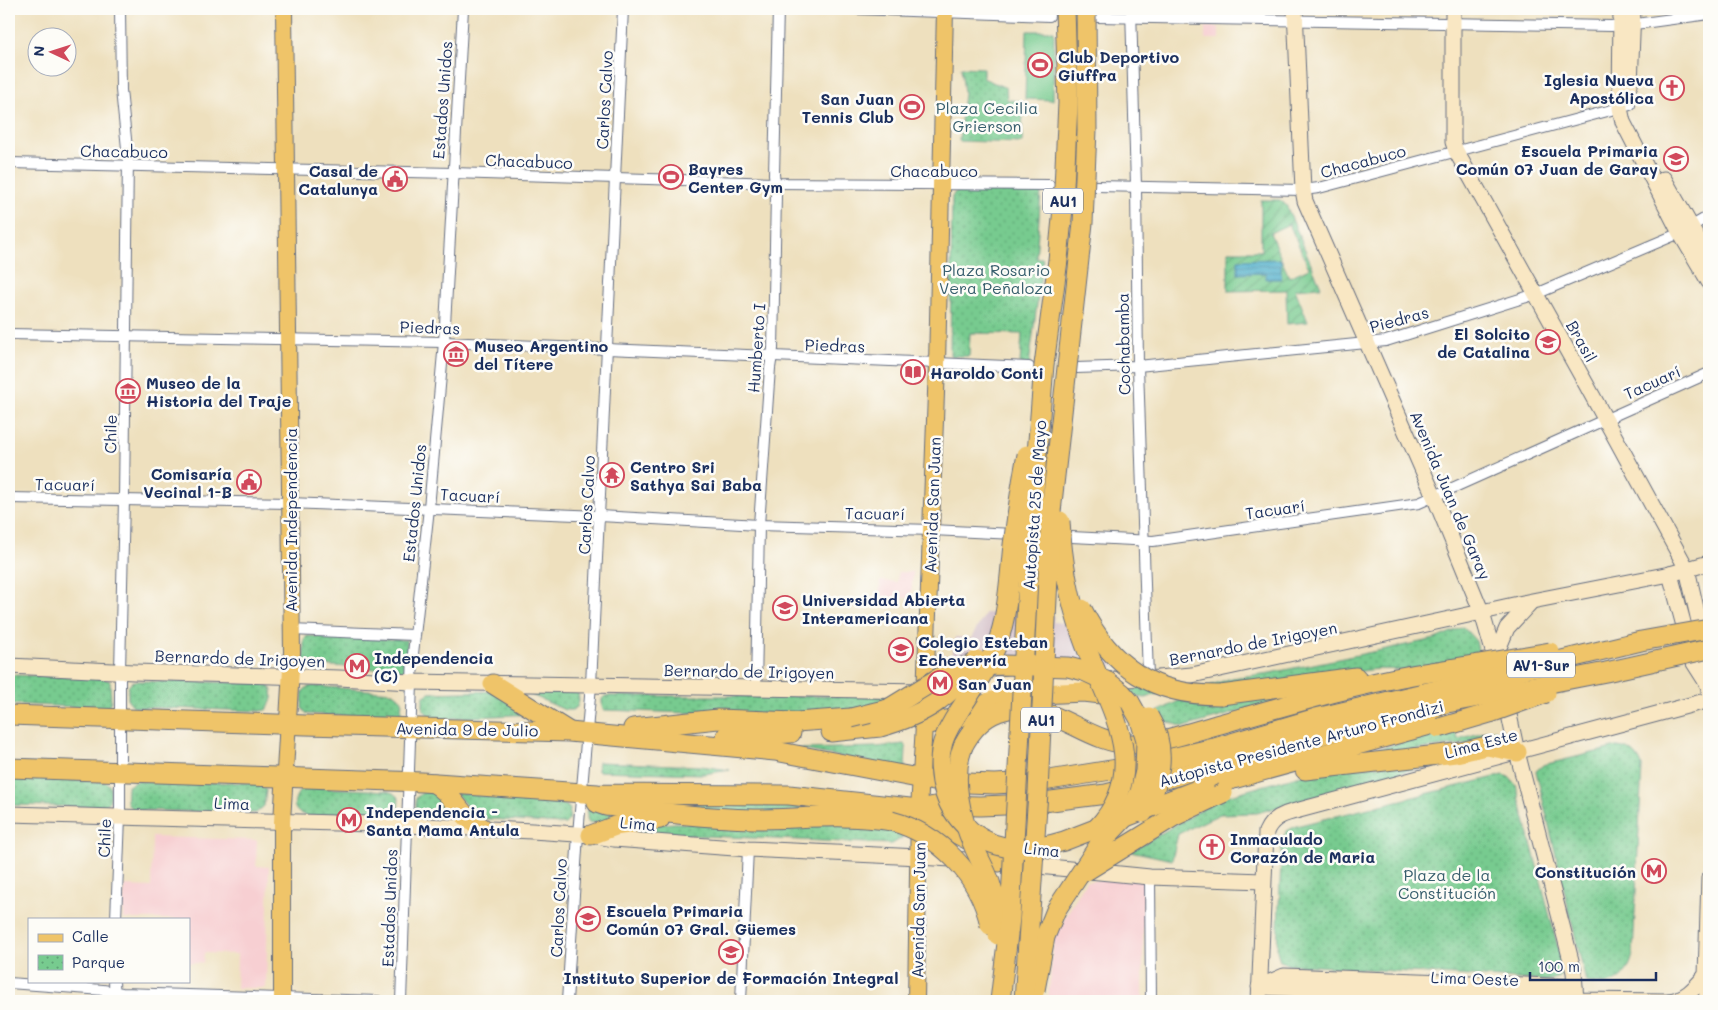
<svg xmlns="http://www.w3.org/2000/svg" width="1718" height="1010" font-family="Mali,sans-serif">
<defs>
<pattern id="park-dots" width="8" height="8" patternUnits="userSpaceOnUse" patternTransform="scale(1.25)"><rect width="8" height="8" fill="#77cb8f"/><path d="M2 2h.1M6 6h.1" fill="none" stroke="#61a578" stroke-width="1.8" stroke-linecap="round"/></pattern>
<pattern id="garden-furrows" width="10" height="10" patternUnits="userSpaceOnUse" patternTransform="scale(1.25)"><rect width="10" height="10" fill="#77cb8f"/><path d="M-1 1l2-2M0 10L10 0M9 11l2-2" fill="none" stroke="#61a578"/></pattern>
<pattern id="water-rules" width="6" height="5" patternUnits="userSpaceOnUse" patternTransform="scale(1.25)"><rect width="6" height="5" fill="#4aadca"/><path d="M0 2.5h6" fill="none" stroke="#3d8da7"/></pattern>
</defs>
<rect width="100%" height="100%" fill="#fdfcf7"/>
<filter id="ink" filterUnits="userSpaceOnUse"><feTurbulence type="fractalNoise" baseFrequency=".02" numOctaves="2"/><feDisplacementMap in="SourceGraphic" scale="10" xChannelSelector="R" yChannelSelector="G"/><feConvolveMatrix kernelMatrix="1 2 1 2 8 2 1 2 1" color-interpolation-filters="sRGB"/></filter>
<filter id="wash" filterUnits="userSpaceOnUse"><feTurbulence type="fractalNoise" baseFrequency=".0096" numOctaves="4" result="noise"/><feDisplacementMap in="SourceGraphic" scale="20" xChannelSelector="R" yChannelSelector="G"/><feGaussianBlur stdDeviation="1.12" result="paint"/><feColorMatrix in="noise" values="0 0 0 0 0 0 0 0 0 0 0 0 0 0 0 0 0 1.4 0 .05"/><feComposite in="paint" operator="in"/></filter>
<g filter="url(#wash)">
<rect width="100%" height="100%" fill="#eee0be"/>
<g fill="#f7cfd2">
<rect x="1205" y="27" width="14" height="12"/>
<path d="M898 572H913L911 598 879 597 880 581 897 582Z"/>
<path d="M152 837 257 840 256 866 269 867 266 988H236L237 954 204 953 203 963H189V919H123L124 886 151 887Z"/>
<path d="M1143 879V1001H1048L1054 937 1086 881Z"/>
</g>
<path fill="#d2bdc6" d="M986 613 1054 616 1053 622 1087 625 1115 666H942V655H952L955 637 971 638Z"/>
<path fill="#77cb8f" stroke="#497d76" d="M1027 31H1054L1053 100 1025 99Z"/>
<g fill="url(#park-dots)" stroke="#497d76">
<path d="M961 67 983 68V78L1006 88 1007 100 1023 101 1022 143 959 141 964 93Z"/>
<path d="M961 191 1041 192 1036 258H1043L1029 365 1020 364 1022 334 970 333 969 356H952L950 355 952 197 955 192Z"/>
<path d="M1463 627 1476 641 1480 659 1404 670 1377 669 1213 690 1350 681 1184 727 1163 720 1157 712 1204 688 1231 678 1270 673 1435 639Z"/>
<path d="M307 636 407 640V671L304 664V639Z"/>
<path d="M9 675 103 678 110 681 111 701 107 708H102L9 704Z"/>
<path d="M133 681 266 683C276 689 273 702 266 710L260 711 134 707 128 700V687Z"/>
<path d="M1188 683 1146 698 1137 697 1122 684Z"/>
<path d="M313 686 393 692 402 700 401 713 391 718 307 714 302 708 303 691 308 687Z"/>
<path d="M516 688 574 691 578 693 579 700 577 707 572 710H565Z"/>
<path d="M501 691 534 714 432 719 423 709V697L429 693Z"/>
<path d="M605 696H896L849 713 719 714 604 710 602 707V699Z"/>
<path d="M1455 728 1458 739 1495 729 1498 740 1344 758Z"/>
<path d="M904 744 906 748 905 768 797 749 876 747Z"/>
<path d="M1617 747C1630 748 1638 754 1642 766L1633 954C1631 965 1624 980 1611 983 1604 985 1594 983 1586 982L1536 771 1543 765Z"/>
<path d="M1452 758 1257 813 1220 814 1178 834 1172 860 1131 851 1223 797 1308 773Z"/>
<path d="M598 762 701 766 730 770 703 774 598 771Z"/>
<path d="M1503 775 1509 777 1516 785 1563 967 1560 977 1547 981 1287 964 1280 961 1277 950 1282 839 1287 831 1296 826Z"/>
<path d="M9 776 106 782 110 786C110 795 112 803 103 807L9 805Z"/>
<path d="M136 781 257 783 266 790 264 806 256 813 136 810C124 806 127 797 127 787Z"/>
<path d="M305 787 387 791 393 793 399 798C398 808 399 815 388 818L306 816C304 815 299 813 298 812 290 805 297 791 305 787Z"/>
<path d="M423 792 444 793 460 818 422 816 416 809V798Z"/>
<path d="M456 793 561 804 567 806 570 809 569 820 565 824H561L476 818Z"/>
<path d="M597 798 755 804 817 808 754 815Z"/>
<path d="M588 810 640 817 614 824 588 822 587 817Z"/>
<path d="M871 822 902 830V838L892 844 614 832 645 825 675 823 742 825Z"/>
</g>
<path fill="url(#garden-furrows)" stroke="#497d76" fill-rule="evenodd" d="M1261 200H1280L1286 205 1321 287 1295 289 1308 322 1287 324 1286 290 1228 291V251H1261ZM1289 224 1309 268 1289 277 1270 233Z"/>
<path fill="url(#water-rules)" stroke="#326e94" d="M1281 259V279H1266V273L1238 274V260Z"/>
</g>
<g filter="url(#ink)">
<g fill="none" stroke-linecap="round" stroke-linejoin="round">
<defs>
<g id="street">
<path d="M854 9 1049 16"/>
<path d="M1131 9 1136 186 1138 366 1148 678"/>
<path d="M1097 17 1611 26 1643 23 1709 14"/>
<path d="M9 163 453 173 775 183 1049 185"/>
<path d="M1096 186 1303 190 1319 188 1630 105"/>
<path d="M9 334 444 342 1029 367"/>
<path d="M1076 368 1138 366 1386 341 1536 294 1680 233 1709 216"/>
<path d="M9 498 290 503 600 516 759 525 932 530 1153 541 1419 503 1709 373"/>
<path d="M291 630 414 635"/>
<path d="M756 688 759 525 770 368 773 349 776 194 774 174 778 9"/>
<path d="M1150 877 1151 1001"/>
<path d="M116 919 120 817V671L124 500 128 158 121 90 120 9"/>
<path d="M114 981 115 1001"/>
<path d="M9 983 103 990 122 993 378 1001"/>
<path d="M401 1001 413 654 429 508 444 342 463 9"/>
<path d="M567 1001 578 834 591 685 623 9"/>
<path d="M741 1001 748 849"/>
</g>
<g id="secondary">
<path d="M1295 9 1303 190 1305 201 1434 496 1482 613 1499 672"/>
<path d="M1453 9V142L1456 151 1586 384 1687 569 1708 660 1709 692"/>
<path d="M1621 9 1620 108 1623 122 1680 233 1709 282"/>
<path d="M1630 85 1633 9"/>
<path d="M1664 179 1709 258"/>
<path d="M1670 574 1694 663 1708 685"/>
<path d="M1495 657 1507 628 1531 602"/>
<path d="M9 666 134 672 339 678 411 682 921 691"/>
<path d="M966 689 1015 682 1158 678 1192 675 1532 601 1670 574 1709 563"/>
<path d="M1505 696 1517 752 1574 972 1576 1001"/>
<path d="M9 814 407 825 532 831 591 835 614 839 748 849 919 857 999 862 1150 877 1263 881"/>
<path d="M1263 985 1284 976 1575 987"/>
<path d="M1259 987 1576 1000 1667 1001C1685 1000 1695 988 1706 975"/>
<path d="M1259 1001 1266 832C1271 820 1280 815 1292 812L1709 700"/>
<path d="M1707 1001 1706 975 1709 878"/>
</g>
<g id="primary">
<path d="M282 1001V822L292 652 284 9"/>
<path d="M916 1001 919 809 924 725 937 365 945 9"/>
</g>
<g id="highway">
<path d="M493 684 568 731"/>
<path d="M1221 695 1356 677"/>
<path d="M9 715 306 725 569 732 775 751 939 782 995 784 1043 781 1142 765 1214 748 1316 718 1441 689"/>
<path d="M924 725 960 717 990 702 1016 695 1084 692 1101 694 1121 699"/>
<path d="M633 728 718 719 796 722 851 718"/>
<path d="M831 732 880 727"/>
<path d="M726 736 791 733"/>
<path d="M963 746C971 731 981 718 998 712 1047 693 1085 746 1134 744 1165 742 1197 730 1227 722 1296 703 1366 681 1437 671"/>
<path d="M9 768 422 782 598 794 789 795 919 809 940 805 980 806 1028 804 1106 794 1189 773 1313 737 1437 705"/>
<path d="M1305 770 1456 753 1487 746 1517 752"/>
<path d="M434 783C456 796 458 816 483 828"/>
<path d="M1204 787 1437 723"/>
<path d="M597 803 606 806C656 812 705 818 754 819 799 819 847 813 891 821"/>
<path d="M919 809 938 824 980 846"/>
<path d="M591 835 615 826 660 819"/>
<path d="M979 846 999 862"/>
</g>
</defs>
<use href="#street" stroke="#656d80" stroke-width="12"/>
<use href="#secondary" stroke="#656d80" stroke-width="17"/>
<use href="#primary" stroke="#656d80" stroke-width="18"/>
<use href="#highway" stroke="#656d80" stroke-width="21"/>
<use href="#street" stroke="#fff" stroke-width="10"/>
<use href="#secondary" stroke="#f9e7c3" stroke-width="15"/>
<use href="#primary" stroke="#efc469" stroke-width="16"/>
<use href="#highway" stroke="#efc469" stroke-width="19"/>
<defs>
<g id="highway-bridge">
<path d="M1027 455C1021 484 1017 515 1013 545 1010 572 1009 601 1002 628 995 657 979 680 963 705 956 716 947 729 943 742 938 758 940 778 945 794 950 809 959 821 971 831 999 854 1032 851 1064 841L1204 787"/>
<path d="M1060 521C1062 559 1069 597 1081 633 1102 699 1157 764 1097 828"/>
<path d="M1082 609C1111 668 1155 696 1221 695"/>
<path d="M1437 671 1550 652"/>
<path d="M1441 689 1641 641 1709 629"/>
<path d="M1437 705 1606 672 1709 649"/>
<path d="M851 718 888 709 950 671 967 666 1004 665 1068 667 1084 671 1108 682 1122 693 1130 702 1140 720 1146 740 1145 771 1140 792 1130 812 1099 845 1056 910 1045 937 1035 990"/>
<path d="M880 727C925 715 950 698 977 660"/>
<path d="M1439 728 1490 713 1546 693"/>
<path d="M963 746C951 778 960 816 974 847 979 859 986 870 990 882 996 899 998 917 998 935"/>
<path d="M1143 813C1161 784 1168 748 1149 717"/>
<path d="M891 821C940 834 979 875 990 925"/>
<path d="M1086 871 1173 817 1223 793"/>
<path d="M1000 1001 1010 918 1030 542 1044 365 1058 260 1063 208 1068 103 1065 9"/>
<path d="M1024 1001 1038 792 1051 512 1083 223 1087 130 1086 9"/>
</g>
</defs>
<use href="#highway-bridge" stroke="#656d80" stroke-width="21" stroke-linecap="butt"/>
<use href="#highway-bridge" stroke="#efc469" stroke-width="19"/>
</g>
</g>
<defs>
<symbol id="stadium-ring" viewBox="-11 -11 22 22"><circle r="9.5" fill="#fdfcf7" stroke="#d1495b" stroke-width="1.5"/><path d="M0-5a6.5 5 0 1 0 0 10a6.5 5 0 1 0 0-10ZM-3.5-1.8h7v3.6h-7Z" fill="#d1495b"/></symbol>
<symbol id="church-ring" viewBox="-11 -11 22 22"><circle r="9.5" fill="#fdfcf7" stroke="#d1495b" stroke-width="1.5"/><path d="M-1.2-6h2.4v3.5h3.3v2.4h-3.3V6h-2.4V-.1h-3.3v-2.4h3.3Z" fill="#d1495b"/></symbol>
<symbol id="school-ring" viewBox="-11 -11 22 22"><circle r="9.5" fill="#fdfcf7" stroke="#d1495b" stroke-width="1.5"/><path d="M0-5L7-2L0 1L-7-2ZM-4 1L0 2.5L4 1V4Q0 6-4 4Z" fill="#d1495b"/></symbol>
<symbol id="civic-ring" viewBox="-11 -11 22 22"><circle r="9.5" fill="#fdfcf7" stroke="#d1495b" stroke-width="1.5"/><path d="M-.6-6.5H3V-4.5H.6V-3L4-1V1h2V6H-6V1h2V-1L-.6-3ZM-1.2 2.5V6h2.4V2.5Z" fill="#d1495b"/></symbol>
<symbol id="museum-ring" viewBox="-11 -11 22 22"><circle r="9.5" fill="#fdfcf7" stroke="#d1495b" stroke-width="1.5"/><path d="M0-6L6-3V-2H-6V-3ZM-5-1h2V3h-2ZM-1-1h2V3h-2ZM3-1h2V3H3ZM-6 4H6V6H-6Z" fill="#d1495b"/></symbol>
<symbol id="library-ring" viewBox="-11 -11 22 22"><circle r="9.5" fill="#fdfcf7" stroke="#d1495b" stroke-width="1.5"/><path d="M-6-4Q-3-5.5-.7-3.5V5Q-3 3-6 4ZM6-4Q3-5.5 .7-3.5V5Q3 3 6 4Z" fill="#d1495b"/></symbol>
<symbol id="temple-ring" viewBox="-11 -11 22 22"><circle r="9.5" fill="#fdfcf7" stroke="#d1495b" stroke-width="1.5"/><path d="M0-6L5-2H3V0L6.5 2.5H4V6H1.5V3h-3V6H-4V2.5H-6.5L-3 0V-2H-5Z" fill="#d1495b"/></symbol>
<symbol id="university-ring" viewBox="-11 -11 22 22"><circle r="9.5" fill="#fdfcf7" stroke="#d1495b" stroke-width="1.5"/><path d="M0-5L7-2L0 1L-7-2ZM-4 1L0 2.5L4 1V4Q0 6-4 4Z" fill="#d1495b"/></symbol>
<symbol id="metro-ring" viewBox="-11 -11 22 22"><circle r="9.5" fill="#fdfcf7" stroke="#d1495b" stroke-width="1.5"/><path d="M-5.5 5V-5H-3L0 0L3-5H5.5V5H3V-.5L0 4L-3-.5V5Z" fill="#d1495b"/></symbol>
</defs>
<g fill-rule="evenodd">
<use href="#stadium-ring" x="1026" y="51" width="28" height="28"/>
<use href="#church-ring" x="1658" y="74" width="28" height="28"/>
<use href="#stadium-ring" x="898" y="93" width="28" height="28"/>
<use href="#school-ring" x="1662" y="145" width="28" height="28"/>
<use href="#stadium-ring" x="657" y="163" width="28" height="28"/>
<use href="#civic-ring" x="381" y="165" width="28" height="28"/>
<use href="#school-ring" x="1534" y="328" width="28" height="28"/>
<use href="#museum-ring" x="442" y="340" width="28" height="28"/>
<use href="#library-ring" x="899" y="358" width="28" height="28"/>
<use href="#museum-ring" x="114" y="377" width="28" height="28"/>
<use href="#temple-ring" x="598" y="461" width="28" height="28"/>
<use href="#civic-ring" x="235" y="468" width="28" height="28"/>
<use href="#university-ring" x="771" y="594" width="28" height="28"/>
<use href="#school-ring" x="887" y="636" width="28" height="28"/>
<use href="#metro-ring" x="343" y="652" width="28" height="28"/>
<use href="#metro-ring" x="926" y="669" width="28" height="28"/>
<use href="#metro-ring" x="335" y="806" width="28" height="28"/>
<use href="#church-ring" x="1198" y="833" width="28" height="28"/>
<use href="#metro-ring" x="1640" y="857" width="28" height="28"/>
<use href="#school-ring" x="574" y="905" width="28" height="28"/>
<use href="#school-ring" x="717" y="938" width="28" height="28"/>
</g>
<g text-anchor="middle" dominant-baseline="central" stroke-width="5" stroke-linejoin="round" paint-order="stroke">
<g fill="#fdfcf7" stroke="#5f6c8c" stroke-width="1">
<rect x="1043" y="188.5" width="40" height="25" rx="4"/>
<rect x="1507" y="652.5" width="68" height="25" rx="4"/>
<rect x="1021" y="707.5" width="40" height="25" rx="4"/>
</g>
<g font-size="15" font-weight="bold" fill="#1b2f5e">
<text x="1063" y="201">AU1</text>
<text x="1541" y="665">AV1-Sur</text>
<text x="1041" y="720">AU1</text>
</g>
<g font-size="16" font-weight="bold" fill="#1b2f5e" stroke="#fdfcf7" text-anchor="start">
<text x="1058" y="56">Club Deportivo<tspan x="1058" dy="18">Giuffra</tspan></text>
<text x="1654" y="79" text-anchor="end">Iglesia Nueva<tspan x="1654" dy="18">Apostólica</tspan></text>
<text x="894" y="98" text-anchor="end">San Juan<tspan x="894" dy="18">Tennis Club</tspan></text>
<text x="1658" y="150" text-anchor="end">Escuela Primaria<tspan x="1658" dy="18">Común 07 Juan de Garay</tspan></text>
<text x="688" y="168">Bayres<tspan x="688" dy="18">Center Gym</tspan></text>
<text x="378" y="170" text-anchor="end">Casal de<tspan x="378" dy="18">Catalunya</tspan></text>
<text x="1530" y="333" text-anchor="end">El Solcito<tspan x="1530" dy="18">de Catalina</tspan></text>
<text x="474" y="345">Museo Argentino<tspan x="474" dy="18">del Títere</tspan></text>
<text x="930" y="372">Haroldo Conti</text>
<text x="146" y="382">Museo de la<tspan x="146" dy="18">Historia del Traje</tspan></text>
<text x="630" y="466">Centro Sri<tspan x="630" dy="18">Sathya Sai Baba</tspan></text>
<text x="232" y="473" text-anchor="end">Comisaría<tspan x="232" dy="18">Vecinal 1-B</tspan></text>
<text x="802" y="599">Universidad Abierta<tspan x="802" dy="18">Interamericana</tspan></text>
<text x="918" y="641">Colegio Esteban<tspan x="918" dy="18">Echeverría</tspan></text>
<text x="374" y="657">Independencia<tspan x="374" dy="18">(C)</tspan></text>
<text x="958" y="683">San Juan</text>
<text x="366" y="811">Independencia -<tspan x="366" dy="18">Santa Mama Antula</tspan></text>
<text x="1230" y="838">Inmaculado<tspan x="1230" dy="18">Corazón de Maria</tspan></text>
<text x="1636" y="871" text-anchor="end">Constitución</text>
<text x="606" y="910">Escuela Primaria<tspan x="606" dy="18">Común 07 Gral. Güemes</tspan></text>
<text x="731" y="977" text-anchor="middle">Instituto Superior de Formación Integral</text>
</g>
<g font-size="16" fill="#1b2f5e" stroke="#fdfcf7">
<text transform="translate(442 100) rotate(-86)">Estados Unidos</text>
<text transform="translate(604 100) rotate(-87)">Carlos Calvo</text>
<text transform="translate(124 151) rotate(1)">Chacabuco</text>
<text transform="translate(529 161) rotate(2)">Chacabuco</text>
<text transform="translate(1363 161) rotate(-15)">Chacabuco</text>
<text x="934" y="170">Chacabuco</text>
<text transform="translate(1399 319) rotate(-15)">Piedras</text>
<text transform="translate(430 327) rotate(2)">Piedras</text>
<text transform="translate(1582 341) rotate(61)">Brasil</text>
<text transform="translate(1123 344) rotate(-91)">Cochabamba</text>
<text transform="translate(835 345) rotate(2)">Piedras</text>
<text transform="translate(756 348) rotate(-86)">Humberto I</text>
<text transform="translate(1652 382) rotate(-24)">Tacuarí</text>
<text transform="translate(110 434) rotate(-89)">Chile</text>
<text transform="translate(65 484) rotate(1)">Tacuarí</text>
<text transform="translate(470 495) rotate(3)">Tacuarí</text>
<text transform="translate(1451 495) rotate(67)">Avenida Juan de Garay</text>
<text transform="translate(414 503) rotate(-84)">Estados Unidos</text>
<text transform="translate(586 505) rotate(-87)">Carlos Calvo</text>
<text transform="translate(932 505) rotate(-88)">Avenida San Juan</text>
<text transform="translate(1034 505) rotate(-86)">Autopista 25 de Mayo</text>
<text transform="translate(1275 509) rotate(-8)">Tacuarí</text>
<text transform="translate(875 513) rotate(1)">Tacuarí</text>
<text transform="translate(290 520) rotate(-90)">Avenida Independencia</text>
<text transform="translate(1253 643) rotate(-11)">Bernardo de Irigoyen</text>
<text transform="translate(240 658) rotate(2)">Bernardo de Irigoyen</text>
<text transform="translate(749 671) rotate(1)">Bernardo de Irigoyen</text>
<text transform="translate(467 729) rotate(1)">Avenida 9 de Julio</text>
<text transform="translate(1301 743) rotate(-15)">Autopista Presidente Arturo Frondizi</text>
<text transform="translate(1481 743) rotate(-15)">Lima Este</text>
<text transform="translate(232 803) rotate(2)">Lima</text>
<text transform="translate(638 823) rotate(5)">Lima</text>
<text transform="translate(104 838) rotate(-88)">Chile</text>
<text transform="translate(1042 849) rotate(6)">Lima</text>
<text transform="translate(389 908) rotate(-88)">Estados Unidos</text>
<text transform="translate(558 908) rotate(-87)">Carlos Calvo</text>
<text transform="translate(918 910) rotate(-89)">Avenida San Juan</text>
<text transform="translate(1475 978) rotate(2)">Lima Oeste</text>
</g>
<g font-size="16" fill="#375e6d" stroke="#fdfcf7">
<text x="987" y="107">Plaza Cecilia<tspan x="987" dy="18">Grierson</tspan></text>
<text x="996" y="269">Plaza Rosario<tspan x="996" dy="18">Vera Peñaloza</tspan></text>
<text x="1447" y="874">Plaza de la<tspan x="1447" dy="18">Constitución</tspan></text>
</g>
</g>
<rect width="1718" height="1010" fill="none" stroke="#fdfcf7" stroke-width="30"/>
<rect x="28" y="918" width="162" height="65" fill="#fdfcf7" stroke="#a3aaba"/>
<rect x="38" y="934" width="25" height="8" fill="#efc469" stroke="#a3aaba"/>
<text x="72" y="942" font-size="15" fill="#1b2f5e">Calle</text>
<rect x="38" y="955" width="25" height="15" fill="url(#park-dots)" stroke="#a3aaba"/>
<text x="72" y="968" font-size="15" fill="#1b2f5e">Parque</text>
<g transform="translate(52 52) rotate(274)"><circle r="24" fill="#fdfcf7" stroke="#a3aaba"/>
<path d="M0-4L9 19L0 12L-9 19Z" fill="#d1495b"/>
<text y="-8" font-size="14" font-weight="bold" text-anchor="middle" fill="#1b2f5e">N</text>
</g>
<path d="M1530 972v8h126v-8" fill="none" stroke="#1b2f5e" stroke-width="2.5"/>
<text x="1538" y="972" font-size="15" fill="#1b2f5e" stroke="#fdfcf7" stroke-width="4" paint-order="stroke">100 m</text>
</svg>
